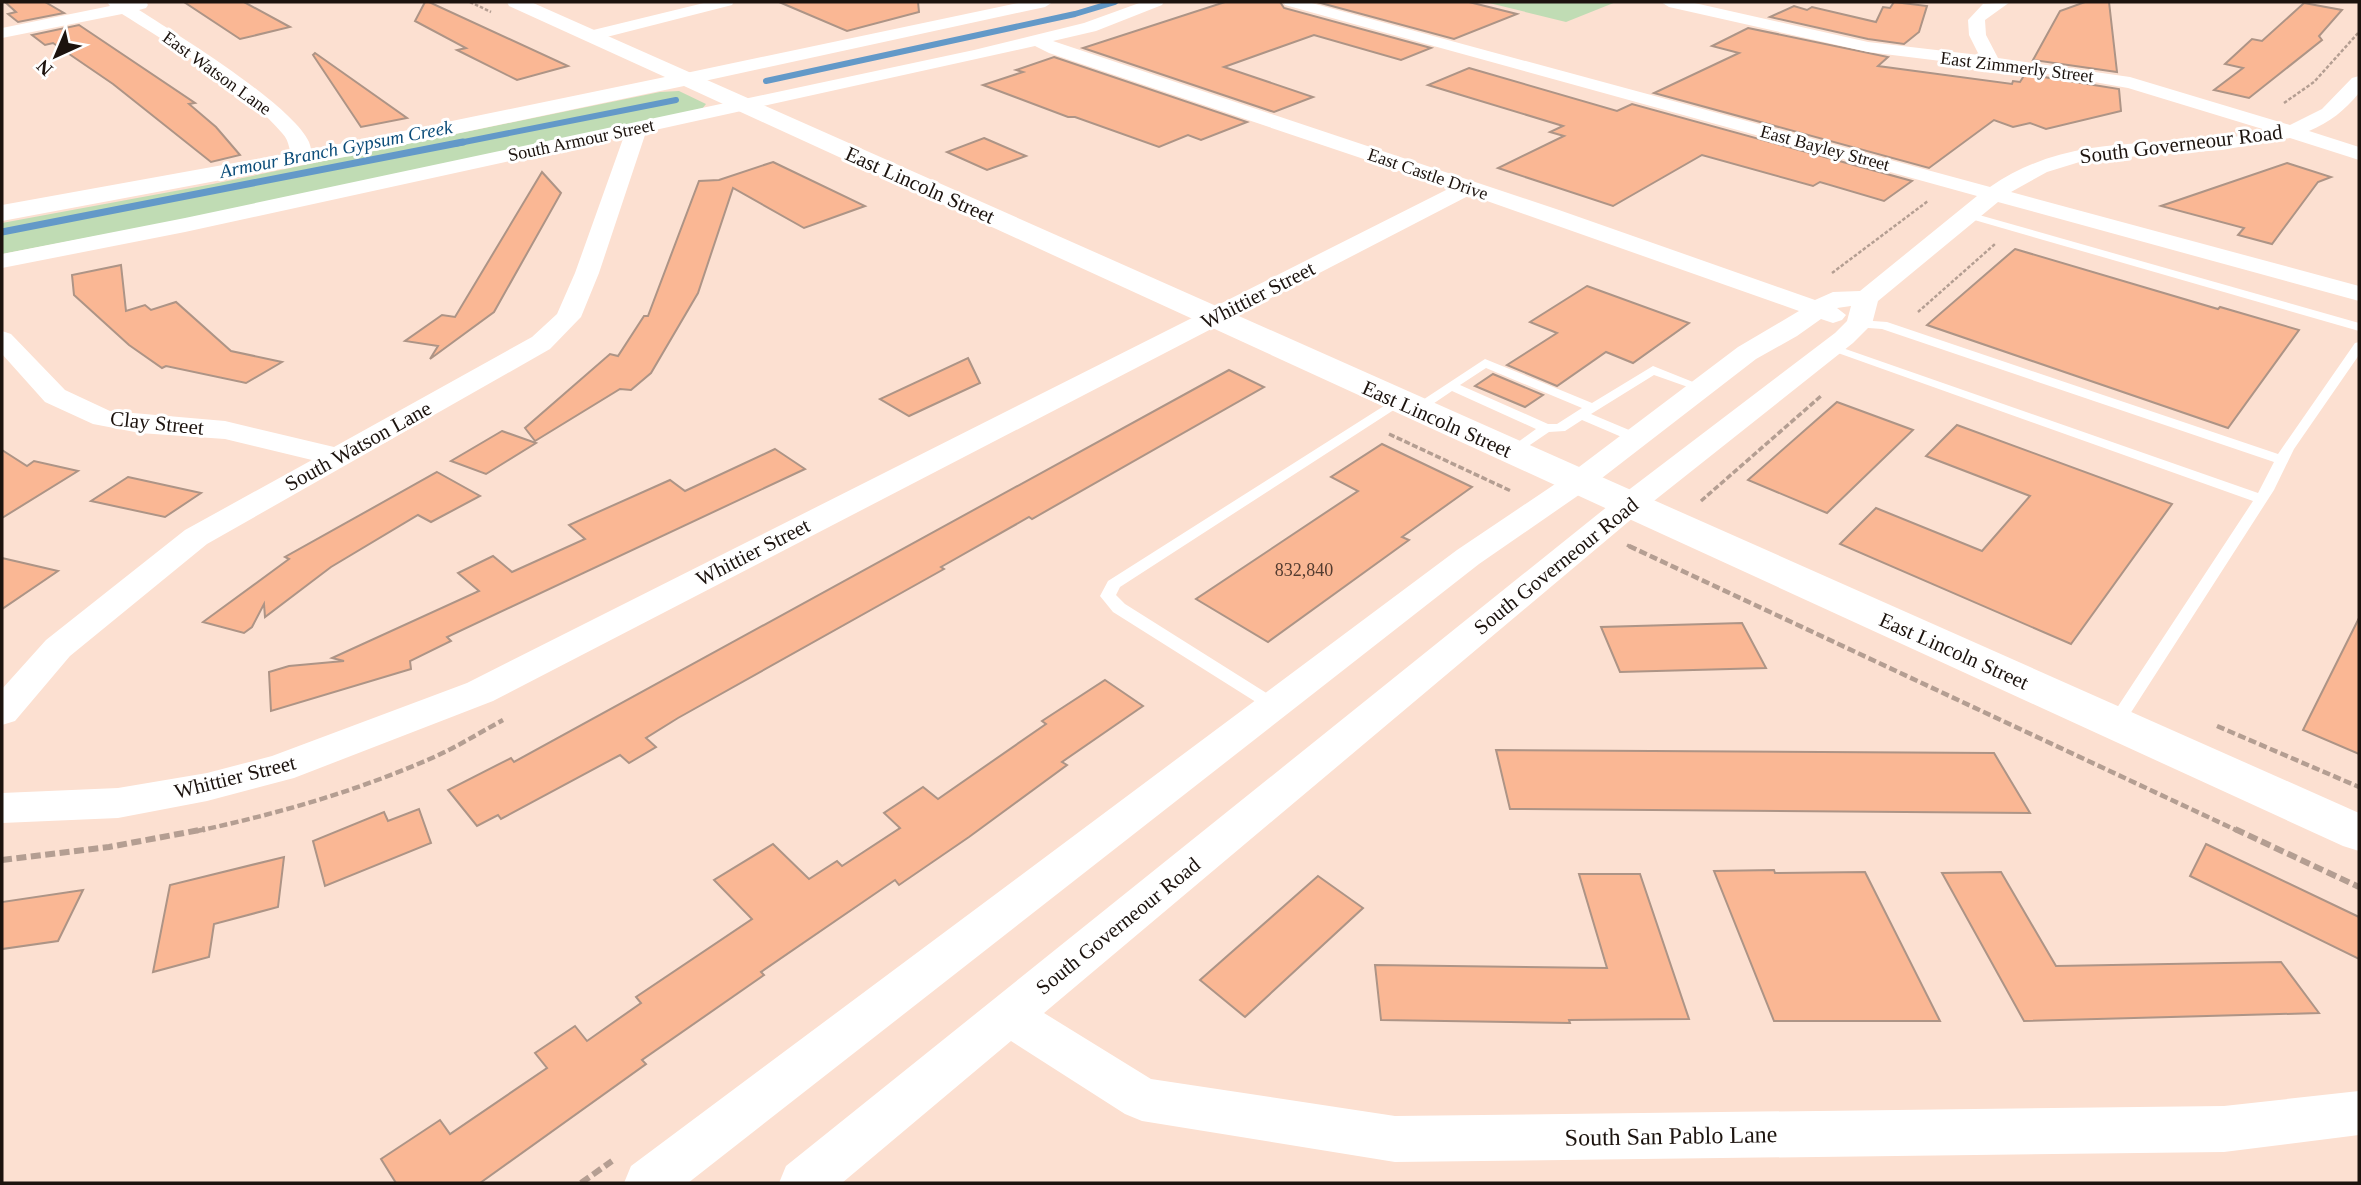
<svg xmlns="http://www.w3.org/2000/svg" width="2361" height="1185" font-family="'Times New Roman',serif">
<rect width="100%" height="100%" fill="#fce0d1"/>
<g fill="#c0dcb4">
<path d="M1485 2H1616L1566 22Z"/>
<path d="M679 91 706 104 702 109 238 209 2 254V223L213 184 660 92Z"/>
</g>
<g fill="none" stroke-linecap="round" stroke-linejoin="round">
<g stroke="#6399c8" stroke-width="6">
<path d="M766 81 1075 14 1115 2"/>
<path d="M454 144 676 100"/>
</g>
<path stroke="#6399c8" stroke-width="7" d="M2 232 463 142"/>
</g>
<g fill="#fab794" stroke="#ad9486" stroke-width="2">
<path d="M5 2H45L64 13 18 22 8 14 16 12Z"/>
<path d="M184 2H244L290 27 240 39Z"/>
<path d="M425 2H429L568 66 517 80 457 50 466 48 415 21Z"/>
<path d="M779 2H918L919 12 847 31Z"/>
<path d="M1225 2H1280L1284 8 1431 48 1401 60 1314 35 1224 67 1313 97 1274 112 1083 48Z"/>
<path d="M1317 2H1469L1517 14 1454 39Z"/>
<path d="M1894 2 1927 6 1919 32 1904 44 1868 39 1770 17 1794 6 1807 10 1812 7 1876 22 1883 7 1890 8Z"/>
<path d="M2085 2H2109L2117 72 2033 60 2060 11Z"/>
<path d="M2304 3 2342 10 2319 36 2322 40 2249 98 2214 90 2243 68 2225 64 2252 39 2262 41Z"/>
<path d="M79 25 195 103 189 104 216 127 240 155 211 162 113 84 53 43 45 45 32 35Z"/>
<path d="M1748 28 1888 57 1878 66 2012 84 2013 81 2020 82 2025 74 2119 89 2121 111 2046 129 2030 123 2013 127 1994 120 1929 168 1654 93 1739 53 1712 46Z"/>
<path d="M315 53 407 118 361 127 313 55Z"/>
<path d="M1054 57 1247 122 1201 140 1188 135 1159 147 1075 117H1068L983 85 1023 72 1016 70Z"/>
<path d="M1469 68 1617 111 1632 104 1912 181 1884 201 1820 182 1813 186 1702 155 1613 206 1498 168 1564 136 1550 132 1563 126 1428 85Z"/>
<path d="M984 138 1026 156 987 170 947 152Z"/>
<path d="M773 162 865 206 804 228 733 188 698 293 651 373 631 390 620 389 535 441 525 428 610 354 618 356 644 316H648L699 181 719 180Z"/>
<path d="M2287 163 2331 177 2318 182 2272 244 2238 235 2244 228 2161 206Z"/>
<path d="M542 172 561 193 494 312 430 359 438 346 405 341 442 315 455 317Z"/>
<path d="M2015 249 2218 309 2220 307 2299 330 2228 428 1927 325Z"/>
<path d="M121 265 126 311 145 305 151 310 176 302 231 351 282 362 246 383 166 366 162 368 129 345 74 295 72 275Z"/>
<path d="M1587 286 1689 323 1633 363 1606 352 1557 386 1507 365 1557 333 1530 322Z"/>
<path d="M968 358 980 383 909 416 880 399Z"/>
<path d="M1229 370 1264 387 1032 519 1029 517 941 567 944 569 678 718 646 738 656 747 629 763 620 755 501 819 498 815 477 826 448 790 511 758 514 762Z"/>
<path d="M1493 374 1543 395 1525 407 1475 386Z"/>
<path d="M1837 402 1913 430 1827 513 1748 480Z"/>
<path d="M1957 425 2172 504 2071 644 1840 544 1876 508 1982 551 2030 496 1926 456Z"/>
<path d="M502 431 536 443 486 474 451 461Z"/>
<path d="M1382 444 1472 487 1402 537 1409 540 1268 642 1196 599 1358 491 1331 477Z"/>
<path d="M775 449 805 469 447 637 451 641 410 661 411 669 271 711 269 672 289 666 344 661 332 658 479 591 458 573 493 556 512 572 585 539 569 525 670 480 685 491Z"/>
<path d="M2 450 27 466 34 461 78 471 2 518Z"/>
<path d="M437 472 480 496 431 522 418 515 331 567 265 617 264 604 252 627 244 633 203 622 289 559 285 557Z"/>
<path d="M128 477 201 493 165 517 91 501Z"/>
<path d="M2 558 58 571 2 609Z"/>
<path d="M2359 618V754L2303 730Z"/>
<path d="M1742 623 1766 668 1620 672 1601 627Z"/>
<path d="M1105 680 1143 706 1062 762 1067 765 969 837 899 885 895 880 761 972 764 975 642 1060 646 1064 480 1183H396L381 1159 440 1120 450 1134 547 1068 535 1053 575 1026 587 1041 641 1003 636 997 752 919 714 880 773 844 809 879 837 861 842 866 900 828 884 813 923 787 938 799 1046 724 1042 721Z"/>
<path d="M1496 750 1994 753 2030 813 1510 809Z"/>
<path d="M419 809 431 843 325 886 313 841 384 812 388 821Z"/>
<path d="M2206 844 2359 917V959L2190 876Z"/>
<path d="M284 857 278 907 214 924 209 957 153 972 170 885Z"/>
<path d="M1774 870 1775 873 1865 872 1940 1021H1774L1714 871Z"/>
<path d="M2001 872 2056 966 2281 962 2319 1013 2024 1021 1942 873Z"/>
<path d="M1579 874H1640L1689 1019 1569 1020 1570 1023 1381 1020 1375 965 1607 968Z"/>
<path d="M1318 876 1363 908 1245 1017 1200 980Z"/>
<path d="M83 890 58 941 2 949V902Z"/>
</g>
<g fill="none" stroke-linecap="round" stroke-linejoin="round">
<g stroke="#b49e92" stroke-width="2.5" stroke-dasharray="3.5 2" stroke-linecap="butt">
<path d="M470 2 491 12"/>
<path d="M2284 103 2314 82 2359 32"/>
<path d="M1832 273 1928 201"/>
<path d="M1918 312 1995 244"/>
</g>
<g stroke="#b49e92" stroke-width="3.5" stroke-dasharray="6 2.5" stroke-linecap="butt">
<path d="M1389 434 1511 491"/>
<path d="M1701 501 1821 396"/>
<path d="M1627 545 1633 548"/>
</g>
<g stroke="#b49e92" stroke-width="4.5" stroke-dasharray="8 3.5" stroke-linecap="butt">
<path d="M1629 546 2238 831"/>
<path d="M2217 726 2359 787"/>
<path d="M197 831C277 814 357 791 432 758 457 747 479 733 503 720"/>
</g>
<g stroke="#b49e92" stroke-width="6" stroke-dasharray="10 4.5" stroke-linecap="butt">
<path d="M2235 829 2359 887"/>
<path d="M2 860 109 847 205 829"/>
<path d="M581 1183 612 1161"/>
</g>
<g fill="#fff" fill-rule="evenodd">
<path d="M1964 213H1972L2359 323V331L1964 217Z"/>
<path d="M1859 320 1887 322 2278 454 2355 343 2359 342V355L2294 449 2274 490 2121 728H2109L2106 724 2109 720 2253 501 1824 348 1830 344 1834 345 2258 493 2274 462 1882 329 1855 327 1853 324Z"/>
<path d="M1485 359 1592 403 1653 366 1708 388 1702 392 1654 375 1591 414 1641 435 1643 438 1641 441H1631L1582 420 1565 431 1549 432 1512 457 1505 453 1507 450 1536 429 1452 391 1421 412 1416 413 1409 409ZM1486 368 1582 408 1557 424H1548L1460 385Z"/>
<path d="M1398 397 1405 401 1403 404 1120 587 1116 595 1125 604 1279 701 1282 705 1279 709H1267L1113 612 1100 596 1108 581Z"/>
</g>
<g fill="#fff" fill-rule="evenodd">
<path d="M107 2H146L148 5 146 8 139 10C178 35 291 104 309 142 311 147 312 153 312 158L309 162H295C288 153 291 142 282 133 246 91 170 44 122 14L2 38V28L110 6Z"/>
<path d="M708 2H734L732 5 591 41 582 36 585 32Z"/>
<path d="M1023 2H1053L1045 7 686 85 677 79 686 73Z"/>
<path d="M1142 2H1164L1162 5 1096 31 1053 41 1559 210 1815 300 1833 292 1860 291 1977 196 1285 5 1283 2H1308L1990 187C2078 126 2173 152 2269 131L2128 88 2055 75 1868 52 1669 7 1661 2H1690L1868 42 1979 55 1969 35 1968 20 1983 4 2010 2 1985 20 1986 35 1998 58 2130 77 2290 125 2322 109 2352 78 2359 76V93C2344 111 2330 122 2309 131L2359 147V160L2290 138 2222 150 2086 160 2047 172 2011 192 2359 286V301L1998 202 1878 301 1872 324 1853 343 1640 512 1044 1013 1151 1079 1395 1116 2224 1106 2359 1091V1135L2224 1152 1395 1162 1142 1121 1125 1114 1011 1041 842 1183H779L786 1166 1618 498 1835 333 1847 321 1851 306 1837 308 1846 315 1842 320 1833 323 1821 319 1797 336 1756 359 1589 488 1479 564 688 1183H624L631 1166 1457 550 1567 476 1738 347 1799 311 1470 195 493 701 294 778 207 801 118 818 2 823V793L118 788 207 773 272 756 467 683 1450 188 1049 53 1035 46 646 132 599 273 581 317 550 349 207 544 70 656 15 721 2 725V689L46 640 185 530 312 460 225 439 140 433 93 424 45 402 2 354V331L11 334 65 390 110 411 225 421 334 447 532 337 557 314 575 273 624 136 185 232 2 268V254L185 218 974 50 1084 23Z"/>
</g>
<path fill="#fff" fill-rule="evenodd" d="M507 2H531L2359 813V851L2343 846 684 86 350 156 2 221V205L350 142 665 77 509 6Z"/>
</g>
<g text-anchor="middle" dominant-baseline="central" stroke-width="6" stroke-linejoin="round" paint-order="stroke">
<g font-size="18" fill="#1c130e" stroke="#fff">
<text transform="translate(2017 67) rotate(7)">East Zimmerly Street</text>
<text transform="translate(217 73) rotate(36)">East Watson Lane</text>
<text transform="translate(581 140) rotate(-12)">South Armour Street</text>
<text transform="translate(1825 148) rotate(15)">East Bayley Street</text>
<text transform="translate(1428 174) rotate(19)">East Castle Drive</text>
</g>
<g font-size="18" fill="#543c30">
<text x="1304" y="570">832,840</text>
</g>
<g font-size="19" font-style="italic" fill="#0b4c79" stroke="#fff">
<text transform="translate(336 149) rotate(-11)">Armour Branch Gypsum Creek</text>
</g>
<g font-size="21" fill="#1c130e" stroke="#fff">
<text transform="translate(2181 144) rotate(-7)">South Governeour Road</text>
<text transform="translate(920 185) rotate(24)">East Lincoln Street</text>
<text transform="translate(1258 295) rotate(-27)">Whittier Street</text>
<text transform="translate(1437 419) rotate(24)">East Lincoln Street</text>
<text transform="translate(157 423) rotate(6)">Clay Street</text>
<text transform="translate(358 446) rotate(-29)">South Watson Lane</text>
<text transform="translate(753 552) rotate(-27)">Whittier Street</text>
<text transform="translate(1556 566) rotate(-39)">South Governeour Road</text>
<text transform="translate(1954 651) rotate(24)">East Lincoln Street</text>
<text transform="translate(235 777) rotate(-14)">Whittier Street</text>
<text transform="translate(1118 926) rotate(-39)">South Governeour Road</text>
</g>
<g font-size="24" fill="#1c130e" stroke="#fff">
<text transform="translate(1671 1136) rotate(-1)">South San Pablo Lane</text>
</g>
</g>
<rect width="2361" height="1185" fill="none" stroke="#1c130e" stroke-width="7"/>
<g transform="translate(56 56) rotate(224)" stroke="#ffffff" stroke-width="5" paint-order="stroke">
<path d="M0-5L12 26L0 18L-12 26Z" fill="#1c130e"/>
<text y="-10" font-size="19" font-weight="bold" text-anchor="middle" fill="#1c130e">N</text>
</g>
</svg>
